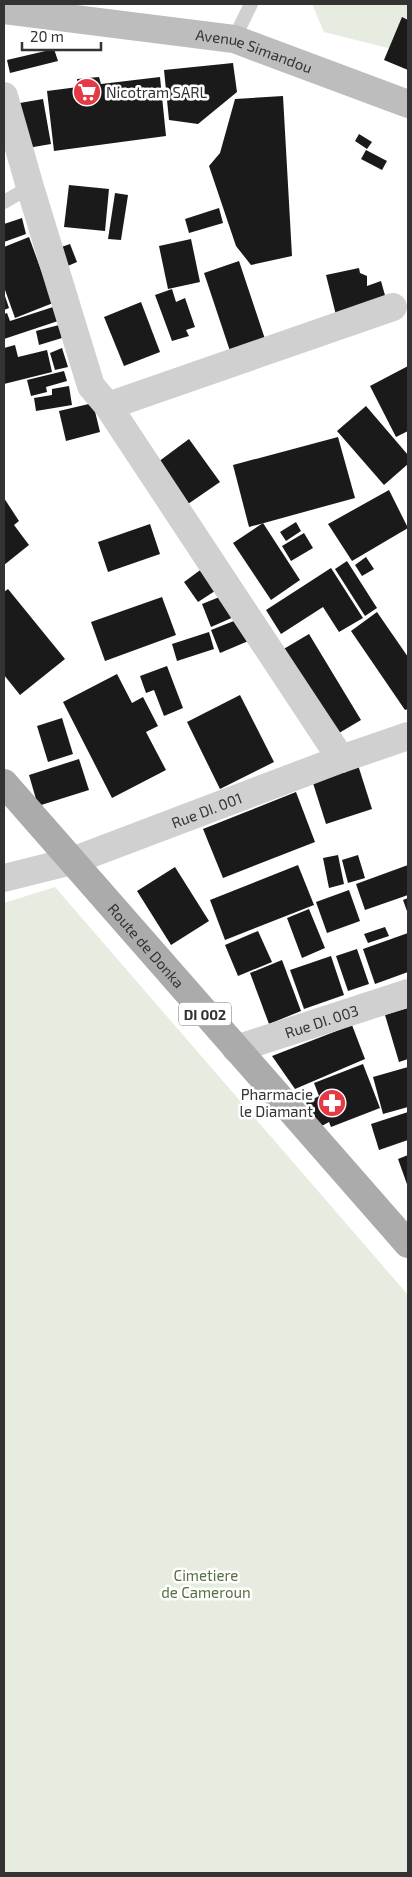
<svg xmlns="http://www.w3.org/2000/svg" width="412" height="1877" font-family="'Exo 2',sans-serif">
<rect width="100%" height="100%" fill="#fff"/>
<g fill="#e6ecdf">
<path d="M312 4H408V53L324 32Z"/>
<path d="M55 887 408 1295V1873H4V903Z"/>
</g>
<g fill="#1a1a1a">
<path d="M402 17 408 20V70L384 60Z"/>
<path d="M54 49 58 61 10 73 7 60Z"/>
<path d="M233 63 237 92 198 124 169 120 164 70Z"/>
<path d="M99 77 101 84 160 77 166 136 54 151 47 91 78 87 77 79Z"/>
<path d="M283 96 292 256 251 265 236 246 209 166 220 153 235 99Z"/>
<path d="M43 99 51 144 22 149 14 104Z"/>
<path d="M359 134 372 142 367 149 355 141Z"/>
<path d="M366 150 387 161 382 170 361 159Z"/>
<path d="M69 185 109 189 105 231 64 227Z"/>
<path d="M115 193 128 195 121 240 108 239Z"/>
<path d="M219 208 223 223 189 233 185 219Z"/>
<path d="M22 218 26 234 4 242V224Z"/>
<path d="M29 237 53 303 15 318 4 287V247Z"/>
<path d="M191 239 200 282 168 289 159 246Z"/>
<path d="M70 244 77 262 63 268 56 249Z"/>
<path d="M239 261 267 345 232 357 204 273Z"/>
<path d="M359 268 360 273 367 276V286L381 281 388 306 337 319 326 275Z"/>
<path d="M172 289 176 302 185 298 195 327 186 330 189 336 172 341 155 295Z"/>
<path d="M4 293 9 308 4 310Z"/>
<path d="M141 302 160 352 124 366 104 317Z"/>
<path d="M53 307 58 321 4 339V314L7 313 10 321Z"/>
<path d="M59 325 62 338 39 345 36 331Z"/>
<path d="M15 345 18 357 47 350 52 372 4 384V348Z"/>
<path d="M62 348 68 367 55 370 50 353Z"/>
<path d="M408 366V431L396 437 370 386Z"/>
<path d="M64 371 67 381 46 387 47 392 31 396 27 380Z"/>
<path d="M69 386 72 405 36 411 34 398 52 395V389Z"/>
<path d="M93 403 100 432 66 441 59 411Z"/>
<path d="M366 406 408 455V464L384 485 337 431Z"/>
<path d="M338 437 355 498 249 527 233 465Z"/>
<path d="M189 439 220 482 188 504 158 462Z"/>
<path d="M389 490 408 528 352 561 328 524Z"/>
<path d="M4 498 19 521 14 525 29 545 4 565Z"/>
<path d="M296 522 301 531 286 541 280 532Z"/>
<path d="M263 523 300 580 271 600 233 543Z"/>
<path d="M150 524 160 554 108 572 98 542Z"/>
<path d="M304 533 313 548 291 561 282 546Z"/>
<path d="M366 557 374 569 362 576 355 565Z"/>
<path d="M347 561 377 608 365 616 335 569Z"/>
<path d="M203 568 218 589 198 602 184 582Z"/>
<path d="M331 568 363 618 339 632 323 607 281 634 266 610Z"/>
<path d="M8 589 65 659 20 695 4 675V592Z"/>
<path d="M227 594 236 616 211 627 202 604Z"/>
<path d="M162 597 176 635 105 661 91 622Z"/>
<path d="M377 612 408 657V709L405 710 351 631Z"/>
<path d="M244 617 253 639 220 653 211 630Z"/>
<path d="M209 632 214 649 177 661 172 644Z"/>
<path d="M309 634 361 720 334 736 282 650Z"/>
<path d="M167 666 183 708 164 716 154 690 146 693 140 676Z"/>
<path d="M117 674 132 703 143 697 158 726 146 732 166 770 112 798 63 702Z"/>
<path d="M240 695 274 762 220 789 187 722Z"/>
<path d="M62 718 73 754 48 762 37 726Z"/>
<path d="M79 759 89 790 38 806 29 775Z"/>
<path d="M358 765 372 809 326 824 312 780Z"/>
<path d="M296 792 315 842 223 878 203 829Z"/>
<path d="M338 855 344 884 329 888 323 858Z"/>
<path d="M358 855 365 878 348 883 342 860Z"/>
<path d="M298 865 314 905 225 940 210 900Z"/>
<path d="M408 865V895L365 910 356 884Z"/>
<path d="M175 867 209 921 171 945 137 891Z"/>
<path d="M349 890 360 921 327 933 316 902Z"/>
<path d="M408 898V914L403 900Z"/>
<path d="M309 909 325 948 302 958 287 918Z"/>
<path d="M385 927 389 936 368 943 364 934Z"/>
<path d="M258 931 272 962 238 976 225 945Z"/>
<path d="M408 933V972L375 984 363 949Z"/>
<path d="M357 949 369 984 348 991 336 956Z"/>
<path d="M331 956 344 995 304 1009 290 970Z"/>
<path d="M282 960 301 1011 269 1024 250 973Z"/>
<path d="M408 1008V1059L399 1062 385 1015Z"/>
<path d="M352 1025 365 1059 295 1089 272 1056Z"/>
<path d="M363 1064 380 1108 331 1127 329 1122 320 1127 306 1103 319 1096 314 1083Z"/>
<path d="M408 1067V1107L383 1114 373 1077Z"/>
<path d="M408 1112V1140L379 1150 371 1124Z"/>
<path d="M408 1155V1187L398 1159Z"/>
</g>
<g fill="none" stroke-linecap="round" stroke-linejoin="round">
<g stroke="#d0d0d0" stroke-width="14">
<path d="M234 39 251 4"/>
<path d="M4 202 30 187"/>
</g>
<g stroke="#d0d0d0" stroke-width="28">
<path d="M4 96 30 187 91 386 108 406 341 759"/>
<path d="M108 406 393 307"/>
<path id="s1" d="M4 878 72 861 341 759 408 736"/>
<path id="s2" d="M236 1049 408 993"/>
</g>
<path stroke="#bdbdbd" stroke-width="28" id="s3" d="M4 10 234 39 408 104"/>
<path stroke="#ababab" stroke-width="28" id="s4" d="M4 783 408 1244"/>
</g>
<defs>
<symbol id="supermarket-disc" viewBox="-11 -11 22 22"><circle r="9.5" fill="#e63946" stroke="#fff"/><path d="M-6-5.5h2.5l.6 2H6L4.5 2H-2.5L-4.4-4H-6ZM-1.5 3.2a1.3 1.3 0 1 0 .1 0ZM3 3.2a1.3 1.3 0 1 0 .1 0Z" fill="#fff"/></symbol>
<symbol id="pharmacy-disc" viewBox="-11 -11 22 22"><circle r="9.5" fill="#e63946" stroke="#fff"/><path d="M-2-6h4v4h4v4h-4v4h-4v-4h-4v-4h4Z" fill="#fff"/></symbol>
</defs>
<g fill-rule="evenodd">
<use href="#supermarket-disc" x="71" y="76" width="32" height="32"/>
<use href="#pharmacy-disc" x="316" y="1087" width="32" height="32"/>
</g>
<g text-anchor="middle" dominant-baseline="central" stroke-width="5" stroke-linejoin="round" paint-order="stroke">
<rect fill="#fff" stroke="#707070" stroke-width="1" x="179" y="1002.5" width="52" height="23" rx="4"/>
<g font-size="14" font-weight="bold" fill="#333">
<text x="205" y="1014">DI 002</text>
</g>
<g font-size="15" fill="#333" stroke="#fff">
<text stroke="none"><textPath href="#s3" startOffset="254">Avenue Simandou</textPath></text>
<text stroke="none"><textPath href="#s1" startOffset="214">Rue DI. 001</textPath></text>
<text stroke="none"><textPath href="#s4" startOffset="216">Route de Donka</textPath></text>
<text stroke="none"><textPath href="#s2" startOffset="90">Rue DI. 003</textPath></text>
</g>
<g font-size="15" fill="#333" stroke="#fff" text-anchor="start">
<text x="106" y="92">Nicotram SARL</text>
<text x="313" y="1094" text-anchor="end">Pharmacie<tspan x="313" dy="17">le Diamant</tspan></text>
</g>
<g font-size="15" fill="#56703f" stroke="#fff">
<text x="206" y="1575">Cimetiere<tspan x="206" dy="17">de Cameroun</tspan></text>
</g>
</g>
<rect width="412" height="1877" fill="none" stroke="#333333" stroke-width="10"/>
<path d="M22 42v8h79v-8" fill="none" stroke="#333333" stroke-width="2.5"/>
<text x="30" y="42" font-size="15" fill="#333333" stroke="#ffffff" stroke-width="4" paint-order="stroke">20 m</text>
</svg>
